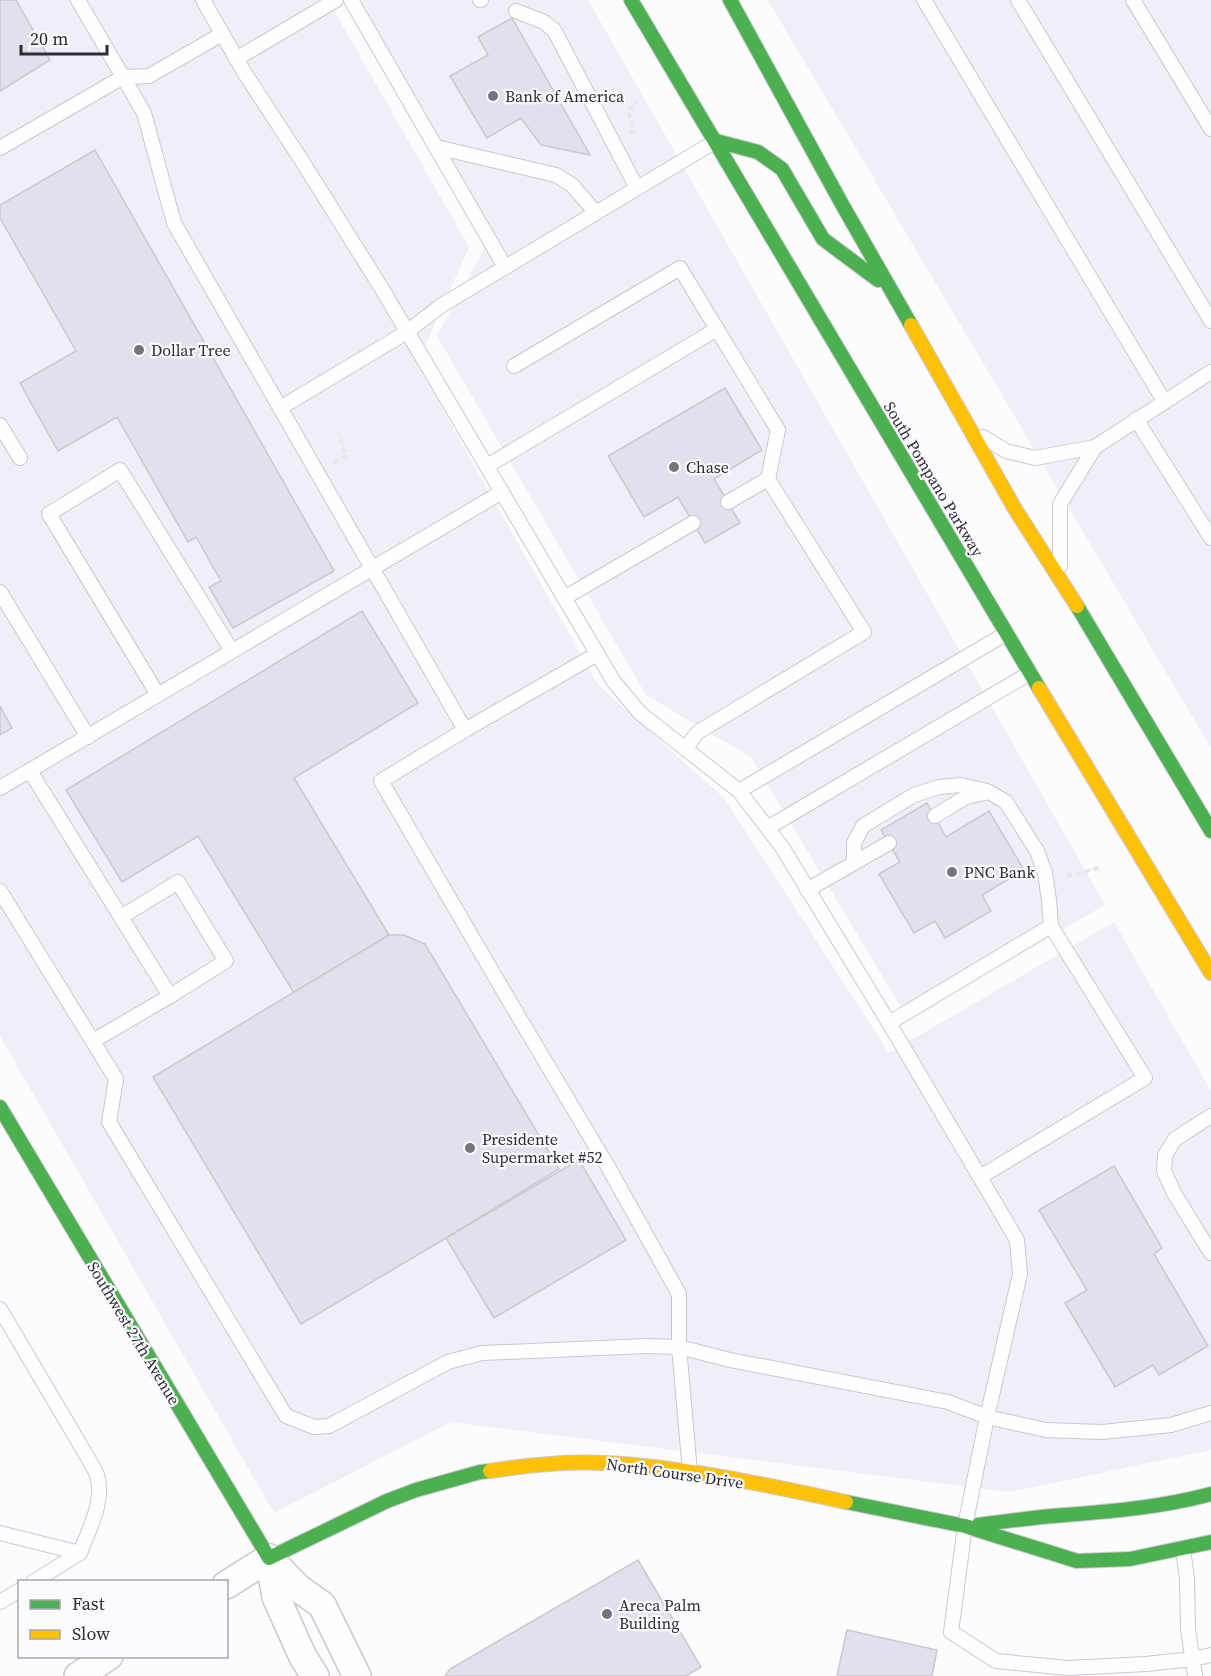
<svg xmlns="http://www.w3.org/2000/svg" width="1211" height="1676" font-family="'Source Serif 4',serif">
<rect width="100%" height="100%" fill="#fcfbfe"/>
<g fill="#f0eef6">
<path d="M0 0H328L469 247 417 364 598 685 724 798 889 1053 1114 922 1211 1091V1450L1010 1492 451 1422 274 1513 0 1036Z"/>
<path d="M356 0H588L1105 905 908 1019 751 757 646 695 437 336 485 247 346 6Z"/>
<path d="M768 0H1211V748Z"/>
</g>
<g fill="#e3e0ee" stroke="#cac8ce" stroke-width="1.5">
<path d="M0 0H16L50 60 0 91Z"/>
<path d="M512 18 590 155 541 145 521 118 487 138 450 76 488 55 478 37Z"/>
<path d="M95 150 334 571 233 628 209 587 221 581 196 537 188 542 117 417 58 451 20 383 76 351 0 218V205Z"/>
<path d="M725 388 762 450 714 479 740 523 705 543 678 497 644 517 608 456Z"/>
<path d="M362 611 418 703 294 778 389 935 294 993 198 836 122 882 66 790Z"/>
<path d="M0 706 12 728 0 735Z"/>
<path d="M927 803 946 837 989 811 1024 870 982 895 991 911 945 938 935 921 914 933 879 874 900 862 881 830Z"/>
<path d="M389 935H404L425 944 559 1169 446 1238 301 1324 153 1077Z"/>
<path d="M579 1160 626 1240 494 1318 446 1238Z"/>
<path d="M1114 1166 1162 1248 1154 1254 1208 1346 1159 1375 1153 1365 1115 1387 1065 1303 1087 1290 1039 1210Z"/>
<path d="M638 1560 701 1667 686 1676H445L450 1669Z"/>
<path d="M847 1630 937 1650 932 1676H837Z"/>
</g>
<g fill="none" stroke-linecap="round" stroke-linejoin="round">
<defs>
<g id="lane">
<path d="M78 0 144 113 174 223 465 730"/>
<path d="M203 0 244 72 302 161 382 289 614 682 640 713 739 791 782 847 889 1023 1017 1240 1020 1274 987 1417 965 1526 951 1632 996 1661 1068 1668 1146 1664 1192 1659 1211 1655"/>
<path d="M351 0 505 267"/>
<path d="M480 0H481"/>
<path d="M924 0 1164 401"/>
<path d="M1018 0 1211 321"/>
<path d="M1133 0 1211 129"/>
<path d="M516 11 544 22 554 30 637 188"/>
<path d="M236 59 336 0"/>
<path d="M436 147 556 175 572 185 596 213"/>
<path d="M0 148 123 77 149 76 222 34"/>
<path d="M514 366 680 268 778 430 768 479"/>
<path d="M280 408 407 332 442 305 716 141"/>
<path d="M1136 419 1211 538"/>
<path d="M0 425 20 458"/>
<path d="M983 437 1006 451 1035 458 1095 447 1211 372"/>
<path d="M487 466 717 329"/>
<path d="M1060 566V504L1095 447"/>
<path d="M0 592 88 737"/>
<path d="M564 598 693 523"/>
<path d="M597 654 465 730 381 781 514 1009 607 1165 679 1294V1347L690 1472"/>
<path d="M158 695 49 514 120 470 232 651"/>
<path d="M685 749 698 732 864 632 768 479 728 502"/>
<path d="M30 771 170 996 93 1041"/>
<path d="M0 788 502 492"/>
<path d="M739 791 1007 633"/>
<path d="M935 816 966 797 989 792 1006 802 1037 851 1045 873 1049 900 1051 926"/>
<path d="M769 827 1030 673"/>
<path d="M854 863V843L863 826 914 795 939 787 961 785 987 791"/>
<path d="M807 890 889 843"/>
<path d="M0 891 116 1079 109 1122 286 1416 314 1427 329 1426 448 1362 482 1353 646 1346 679 1347 730 1360 948 1402 987 1417 1046 1430 1102 1432 1171 1425 1211 1413"/>
<path d="M121 917 178 882 226 961 170 996"/>
<path d="M889 1023 1051 926 1145 1078 980 1177"/>
<path d="M1211 1116 1175 1139 1165 1155 1164 1171 1174 1193 1211 1253"/>
<path d="M0 1309 88 1458C91 1464 95 1469 97 1475 105 1501 89 1529 80 1553L0 1533"/>
<path d="M1183 1549 1187 1579 1188 1629 1195 1676"/>
<path d="M33 1582 80 1553"/>
<path d="M0 1602 20 1590"/>
</g>
<g id="street">
<path d="M269 1558 298 1588 322 1605 357 1676"/>
<path d="M269 1558 276 1597 303 1657 315 1676"/>
<path d="M226 1585 269 1558"/>
<path d="M78 1676 109 1656"/>
</g>
<g id="fast">
<path d="M631 0C769 229 902 460 1039 688"/>
<path d="M730 0 843 206 911 325"/>
<path d="M716 141 758 152 782 169 823 239 878 280"/>
<path d="M1077 606 1211 831"/>
<path d="M0 1107 269 1558 387 1501 416 1490 480 1472 490 1471"/>
<path d="M846 1502 965 1526 1077 1561 1130 1559 1211 1542"/>
<path d="M978 1525C1007 1521 1036 1517 1065 1515 1115 1511 1163 1507 1211 1494"/>
</g>
<g id="slow">
<path d="M911 325 1015 509 1077 606"/>
<path d="M1039 688 1211 973"/>
<path d="M490 1471C528 1465 567 1461 605 1463 686 1467 767 1485 846 1502"/>
</g>
</defs>
<use href="#lane" stroke="#cac8cf" stroke-width="16"/>
<use href="#street" stroke="#cac8cf" stroke-width="30"/>
<use href="#fast" stroke="#cac8cf" stroke-width="16"/>
<use href="#slow" stroke="#cac8cf" stroke-width="16"/>
<g stroke="#e8e7e9" stroke-width="4" stroke-dasharray="6 3" stroke-linecap="butt">
<path d="M630 133 634 131 628 111 636 101"/>
<path d="M334 463 346 456 339 433"/>
<path d="M1067 876 1099 868"/>
</g>
<use href="#lane" stroke="#fffeff" stroke-width="14"/>
<use href="#street" stroke="#fffeff" stroke-width="27"/>
<use href="#fast" stroke="#4caf50" stroke-width="14"/>
<use href="#slow" stroke="#ffc107" stroke-width="14"/>
</g>
<g fill="#75747b" stroke="#fbfaff" stroke-width="2">
<circle cx="493" cy="96" r="6"/>
<circle cx="139" cy="350" r="6"/>
<circle cx="674" cy="467" r="6"/>
<circle cx="952" cy="872" r="6"/>
<circle cx="470" cy="1148" r="6"/>
<circle cx="607" cy="1614" r="6"/>
</g>
<g text-anchor="middle" dominant-baseline="central" stroke-width="4.5" stroke-linejoin="round" paint-order="stroke">
<g font-size="16" fill="#2d2b34" stroke="#fbfaff" text-anchor="start">
<text x="505" y="96">Bank of America</text>
<text x="151" y="350">Dollar Tree</text>
<text x="686" y="467">Chase</text>
<text x="964" y="872">PNC Bank</text>
<text x="482" y="1139">Presidente<tspan x="482" dy="18">Supermarket #52</tspan></text>
<text x="619" y="1605">Areca Palm<tspan x="619" dy="18">Building</tspan></text>
</g>
<g font-size="16" fill="#2d2b34" stroke="#fbfaff">
<text transform="translate(934 479) rotate(59)">South Pompano Parkway</text>
<text transform="translate(134 1333) rotate(59)">Southwest 27th Avenue</text>
<text transform="translate(675 1473) rotate(8)">North Course Drive</text>
</g>
</g>
<rect x="18" y="1580" width="210" height="78" fill="#fbfaff" stroke="#a9a7ae" stroke-width="1.5"/>
<rect x="30" y="1600" width="30" height="9" fill="#4caf50" stroke="#a9a7ae" stroke-width="1.5"/>
<text x="72" y="1610" font-size="18" fill="#2d2b34">Fast</text>
<rect x="30" y="1630" width="30" height="9" fill="#ffc107" stroke="#a9a7ae" stroke-width="1.5"/>
<text x="72" y="1640" font-size="18" fill="#2d2b34">Slow</text>
<path d="M21 45v9h86v-9" fill="none" stroke="#2d2b34" stroke-width="3"/>
<text x="30" y="45" font-size="18" fill="#2d2b34" stroke="#fbfaff" stroke-width="4.5" paint-order="stroke">20 m</text>
</svg>
